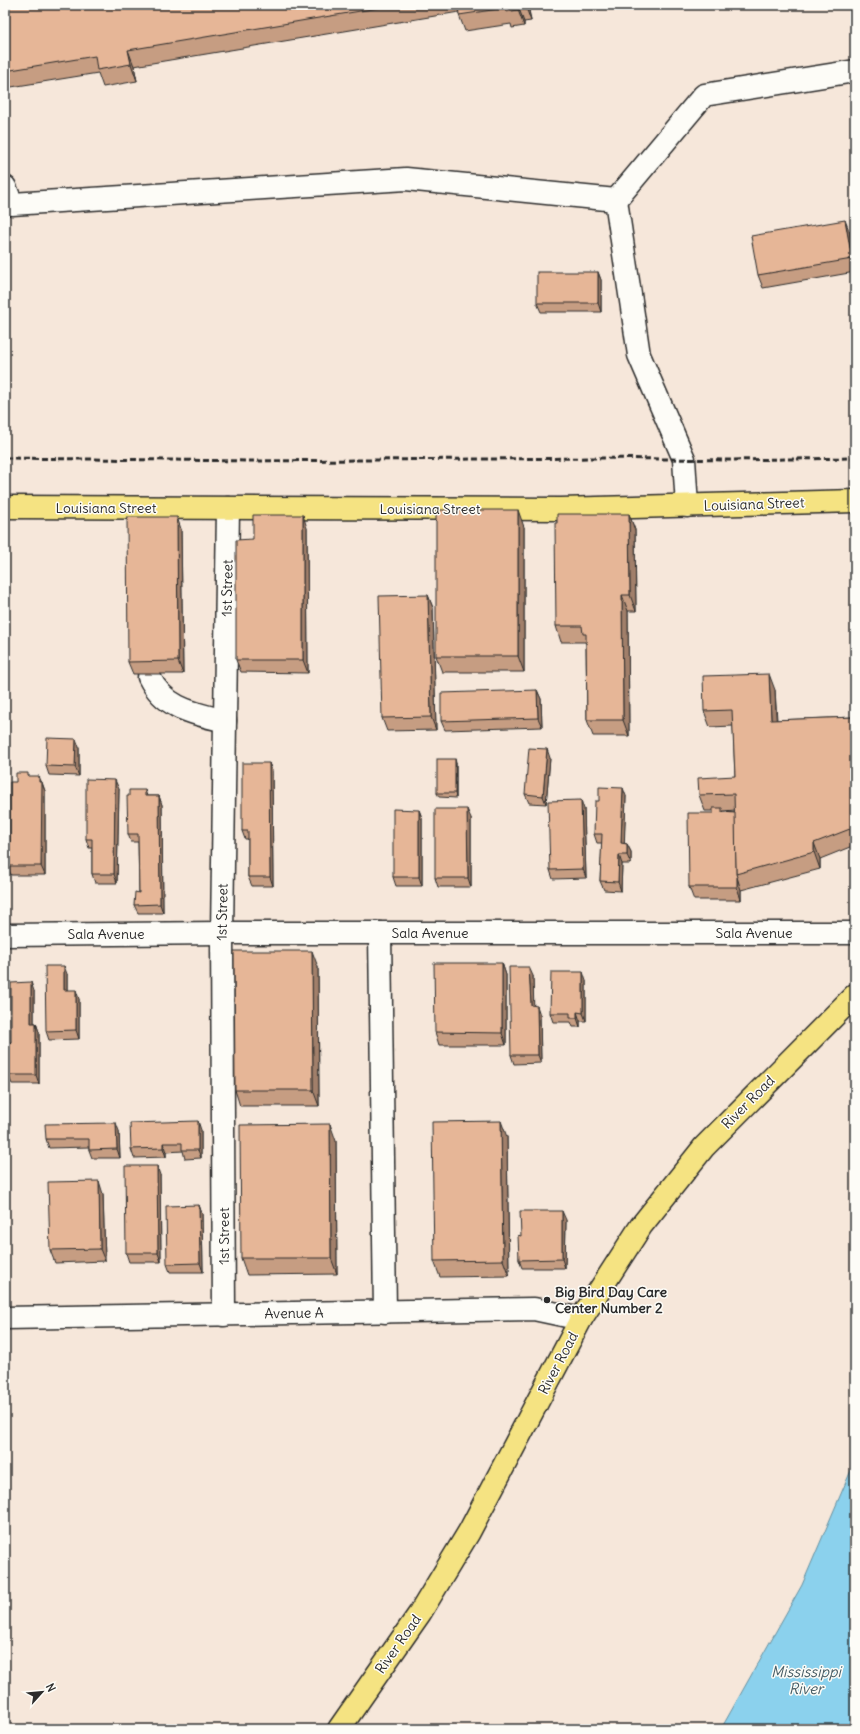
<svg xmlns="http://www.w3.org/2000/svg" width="860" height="1734" font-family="Delius,sans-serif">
<rect width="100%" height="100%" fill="#f6e7da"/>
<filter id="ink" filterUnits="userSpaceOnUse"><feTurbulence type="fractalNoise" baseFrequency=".025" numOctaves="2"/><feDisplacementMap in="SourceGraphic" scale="8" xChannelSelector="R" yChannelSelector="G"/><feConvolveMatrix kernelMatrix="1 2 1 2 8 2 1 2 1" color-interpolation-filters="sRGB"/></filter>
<g filter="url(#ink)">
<path fill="#8bd1ed" stroke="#658f9f" d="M855 1461V1729H721L802 1585Z"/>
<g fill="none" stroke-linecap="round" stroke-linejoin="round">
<defs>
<g id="minor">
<path d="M5 187 12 204 406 179 616 200 639 355 684 459 687 506"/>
<path d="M616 200 704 95 855 71"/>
<path d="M149 677C165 709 193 713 225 721"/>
<path d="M380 933 385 1312"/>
<path d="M5 935 222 933H855"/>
<path d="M224 1315 222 933 228 508"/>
<path d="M5 1318 534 1309 581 1319"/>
</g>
<g id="major">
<path d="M5 507 561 509 855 501"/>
<path d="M339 1729 420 1613 469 1532 581 1319 641 1226 704 1147 855 995"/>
</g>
</defs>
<use href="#minor" stroke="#2b2b2b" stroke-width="25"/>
<use href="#major" stroke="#2b2b2b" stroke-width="25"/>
<use href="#minor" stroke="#fdfcf7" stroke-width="22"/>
<use href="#major" stroke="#f5e382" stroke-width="22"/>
<path stroke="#2b2b2b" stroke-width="3" stroke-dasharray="6 3" stroke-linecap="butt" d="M5 458 250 461 599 458 729 460 855 458"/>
</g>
<g fill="#c69d82" stroke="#2b2b2b" fill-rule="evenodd">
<path d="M5 5H83L84 6 90 5H528L531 21 524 22V26L512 28 511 24 465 31 459 15V12L134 66 137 81 103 87 98 73 5 88Z"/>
<path d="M850 233 855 264V272L763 288 758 275Z"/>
<path d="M598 272 601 280V312H541L537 303Z"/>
<path d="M629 514 635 530 636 611H628L629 736H593L587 720 586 644 585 642H561L556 626Z"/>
<path d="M524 527V672H442L436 656Z"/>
<path d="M307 528 308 673 241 672 236 660 253 539Z"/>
<path d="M181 529 183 674H133L128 662Z"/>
<path d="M428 595 433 608 436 730 387 731 382 718Z"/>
<path d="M537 690 541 699 542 727 445 730 441 721Z"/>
<path d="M775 690 777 720 855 717V845L820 859V869L741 890V900H694L689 887 713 813V811H705L699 795 735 776 733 726 710 727 704 711ZM735 810V813L724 812 723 811Z"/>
<path d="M79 747V776L49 775 46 766Z"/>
<path d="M550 758 546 804 529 803 525 794Z"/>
<path d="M269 763 272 771 273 886H252L248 877V839H245L242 831Z"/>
<path d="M456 763V798L439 797 437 793Z"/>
<path d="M29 776 42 782 45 791V875H11L7 866 10 842 16 782Z"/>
<path d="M119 789 117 883H95L92 874V848H89L86 839Z"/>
<path d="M145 790 147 796H159L162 805 163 913H138L134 905 139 893 138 842H131L128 834Z"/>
<path d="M626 796 624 843 627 844 631 852V864H622L621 891 604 890 600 881 602 843H597L594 834 599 801Z"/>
<path d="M584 809 586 878 553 879 550 870Z"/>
<path d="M419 810 422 818V886H396L393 877Z"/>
<path d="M471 818V887H438L435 878Z"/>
<path d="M502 963 506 975V1045H439L435 1032Z"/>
<path d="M318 967 319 1106H240L235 1090Z"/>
<path d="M67 974V990L79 999V1039L49 1040 46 1031Z"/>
<path d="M533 976V1006L540 1015 541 1063 514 1064 511 1055Z"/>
<path d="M586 981V1021H580V1027H573L571 1022H553L550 1013Z"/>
<path d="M34 991V1023H36L39 1032V1084H12L8 1075 11 1042Z"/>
<path d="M201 1130V1158L185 1159 183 1151 166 1152V1157L134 1158 131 1149Z"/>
<path d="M119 1131 120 1158H92L89 1150V1147L49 1148 46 1139Z"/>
<path d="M507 1137 509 1276 440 1277 434 1261Z"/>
<path d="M336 1141 337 1274 247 1275 241 1258Z"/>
<path d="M160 1175 161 1262H129L126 1253Z"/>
<path d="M103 1194 105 1261 55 1263 50 1250Z"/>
<path d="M199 1205 202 1214 203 1272H170L167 1264Z"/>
<path d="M566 1220 565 1268H522L519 1260 521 1236Z"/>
</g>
<g fill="#a17f6a" stroke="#2b2b2b">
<path d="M525 5H528L531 21Z"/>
<path d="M518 6 524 22V26L518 10Z"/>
<path d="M128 50 134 66 137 81 131 64Z"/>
<path d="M845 220 850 233 855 264V268L852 259Z"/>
<path d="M598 272 601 280V312L598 303Z"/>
<path d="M518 510 524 527V672L518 656Z"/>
<path d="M629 514 635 530 636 611 630 595Z"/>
<path d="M303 515 307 528 308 673 303 660Z"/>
<path d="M177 517 181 529 183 674 178 661Z"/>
<path d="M428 595 433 608 436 730 431 717Z"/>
<path d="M622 595 628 611 629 736 623 720Z"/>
<path d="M769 674 775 690 777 736 771 720Z"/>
<path d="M537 690 541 699 542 727 538 718Z"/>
<path d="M76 739 79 747V776L75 767Z"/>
<path d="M547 749 550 758 546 804 543 796Z"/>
<path d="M455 759 456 763V798L455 793Z"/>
<path d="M269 763 272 771 273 886 270 877Z"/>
<path d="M39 776 45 791V875L41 866Z"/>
<path d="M115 780 119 789 117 883 114 874Z"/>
<path d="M623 788 626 796 624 852 621 843Z"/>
<path d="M159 796 162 805 163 913 160 904Z"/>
<path d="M581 800 584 809 586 878 583 869Z"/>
<path d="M467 809 471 818V887L468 878Z"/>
<path d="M419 810 422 818V886L419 877Z"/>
<path d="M814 843 820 859V869L814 852Z"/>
<path d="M627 844 631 852V864L627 855Z"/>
<path d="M619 855 622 864 621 891 618 882Z"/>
<path d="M737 877 741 890V900L737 887Z"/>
<path d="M312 951 318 967 319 1106 313 1090Z"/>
<path d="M502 963 506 975V1045L502 1033Z"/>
<path d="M64 966 67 974V999L64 990Z"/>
<path d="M529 967 533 976 534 1014 531 1005Z"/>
<path d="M583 972 586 981V1021L583 1013Z"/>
<path d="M31 982 34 991V1032L31 1023Z"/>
<path d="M76 990 79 999V1039L76 1030Z"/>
<path d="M537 1006 540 1015 541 1063 538 1055Z"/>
<path d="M577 1012 580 1021V1027L577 1018Z"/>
<path d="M36 1023 39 1032V1084L36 1075Z"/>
<path d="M198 1121 201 1130V1158L198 1150Z"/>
<path d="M501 1121 507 1137 509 1276 503 1260Z"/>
<path d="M116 1123 119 1131 120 1158 117 1149Z"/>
<path d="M330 1124 336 1141 337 1274 331 1258Z"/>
<path d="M163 1143 166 1152V1157L163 1148Z"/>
<path d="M157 1166 160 1175 161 1262 158 1253Z"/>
<path d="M99 1181 103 1194 105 1261 100 1249Z"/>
<path d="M199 1205 202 1214 203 1272 200 1263Z"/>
<path d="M562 1211 566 1220 565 1268 562 1259Z"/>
</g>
<g fill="#e6b697" stroke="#2b2b2b">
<path d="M5 5H80V7L90 5H396L128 50 131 64 97 70 95 56 5 71Z"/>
<path d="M458 5H523L518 6V10L506 12 505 8 459 15Z"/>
<path d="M845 220 852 259 758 275 751 236Z"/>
<rect x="537" y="272" width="61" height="31"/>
<rect x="436" y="510" width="82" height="146"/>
<path d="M557 514H629L630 595H622L623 720H587L586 634H583L582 626H556L555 523H557Z"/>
<path d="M253 515H303V660H236V540L253 539Z"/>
<path d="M127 517H177L178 661 128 662Z"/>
<path d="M428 595 431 717 382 718 379 596Z"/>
<path d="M769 674 771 720 855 717V827L814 843V852L736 874 734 794 699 795 698 778 735 776 732 710 704 711 703 676Z"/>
<path d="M537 690 538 718 441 721V693Z"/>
<path d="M47 738 76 739 75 767 46 766Z"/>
<path d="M529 748 547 749 543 796 525 794Z"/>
<rect x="437" y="759" width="18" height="34"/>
<path d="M242 763H269L270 877H248V831H242Z"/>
<path d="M16 773H28V776H39V782H42L41 866H7V842H10V782H16Z"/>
<path d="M86 779 115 780 114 874H92V839H86Z"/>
<path d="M599 787 623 788 621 843 627 844V855H619L618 882 600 881 602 834H594L595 801H599Z"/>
<path d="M129 790H145V796H159L160 904 134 905 135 892 139 893 138 834H128L127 796H129Z"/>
<path d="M581 800 583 869 550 870 548 801Z"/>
<path d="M713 808H722V812L735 813 736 874 737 877V887H689L688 813H713Z"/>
<path d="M393 809 419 810V877H393Z"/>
<path d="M435 809H467L468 878H435Z"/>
<path d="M234 951H312L313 1090H235Z"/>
<path d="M434 963H502V1033L435 1032Z"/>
<path d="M45 966H64V990H76V1030L46 1031Z"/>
<path d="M509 967H529L531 1005 537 1006 538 1055H511Z"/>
<path d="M551 972H583V1013L577 1012V1018H570V1013H550Z"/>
<path d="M31 982V1023H36V1075H8V1043L11 1042V983Z"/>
<path d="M198 1121V1150H182V1143H163V1148L131 1149 130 1123Z"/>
<path d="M501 1121 503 1260 434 1261 432 1122Z"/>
<path d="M116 1123 117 1149 89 1150V1139H46L45 1124Z"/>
<path d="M330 1124 331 1258H241L240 1125Z"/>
<path d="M125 1166H157L158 1253H126Z"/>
<path d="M99 1181 100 1249 50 1250 48 1182Z"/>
<path d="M199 1205 200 1263 167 1264 166 1206Z"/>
<path d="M520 1211H562V1259L519 1260 518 1235 521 1236Z"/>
</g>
</g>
<circle fill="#2b2b2b" stroke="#fdfcf7" stroke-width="1.5" cx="547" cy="1300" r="4"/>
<g text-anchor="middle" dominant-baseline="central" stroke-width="3" stroke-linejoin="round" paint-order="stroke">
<g font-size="14" fill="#2b2b2b" stroke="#fdfcf7">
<text transform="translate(754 504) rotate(-2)">Louisiana Street</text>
<text x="106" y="508">Louisiana Street</text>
<text x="430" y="509">Louisiana Street</text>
<text transform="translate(227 588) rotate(-89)">1st Street</text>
<text transform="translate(222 912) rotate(-89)">1st Street</text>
<text x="430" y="933">Sala Avenue</text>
<text x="754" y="933">Sala Avenue</text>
<text x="106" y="934">Sala Avenue</text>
<text transform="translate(748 1102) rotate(-45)">River Road</text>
<text transform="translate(224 1236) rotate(-90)">1st Street</text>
<text transform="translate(294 1313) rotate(-1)">Avenue A</text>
<text transform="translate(558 1363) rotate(-62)">River Road</text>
<text transform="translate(398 1644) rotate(-55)">River Road</text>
</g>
<g font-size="14" font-weight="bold" fill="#2b2b2b" stroke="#fdfcf7" text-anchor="start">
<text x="555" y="1292">Big Bird Day Care<tspan x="555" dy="16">Center Number 2</tspan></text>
</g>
<g font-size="15" font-style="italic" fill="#485d65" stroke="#fdfcf7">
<text x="806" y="1671">Mississippi<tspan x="806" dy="17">River</tspan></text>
</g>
</g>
<rect width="860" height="1734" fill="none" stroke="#fdfcf7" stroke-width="20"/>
<rect x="10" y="10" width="840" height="1714" fill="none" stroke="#2b2b2b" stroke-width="1.5" filter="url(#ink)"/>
<g transform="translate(42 1692) rotate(63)" stroke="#fdfcf7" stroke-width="3" paint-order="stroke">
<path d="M0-3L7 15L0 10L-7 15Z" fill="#2b2b2b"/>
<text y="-6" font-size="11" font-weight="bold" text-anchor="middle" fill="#2b2b2b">N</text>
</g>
</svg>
